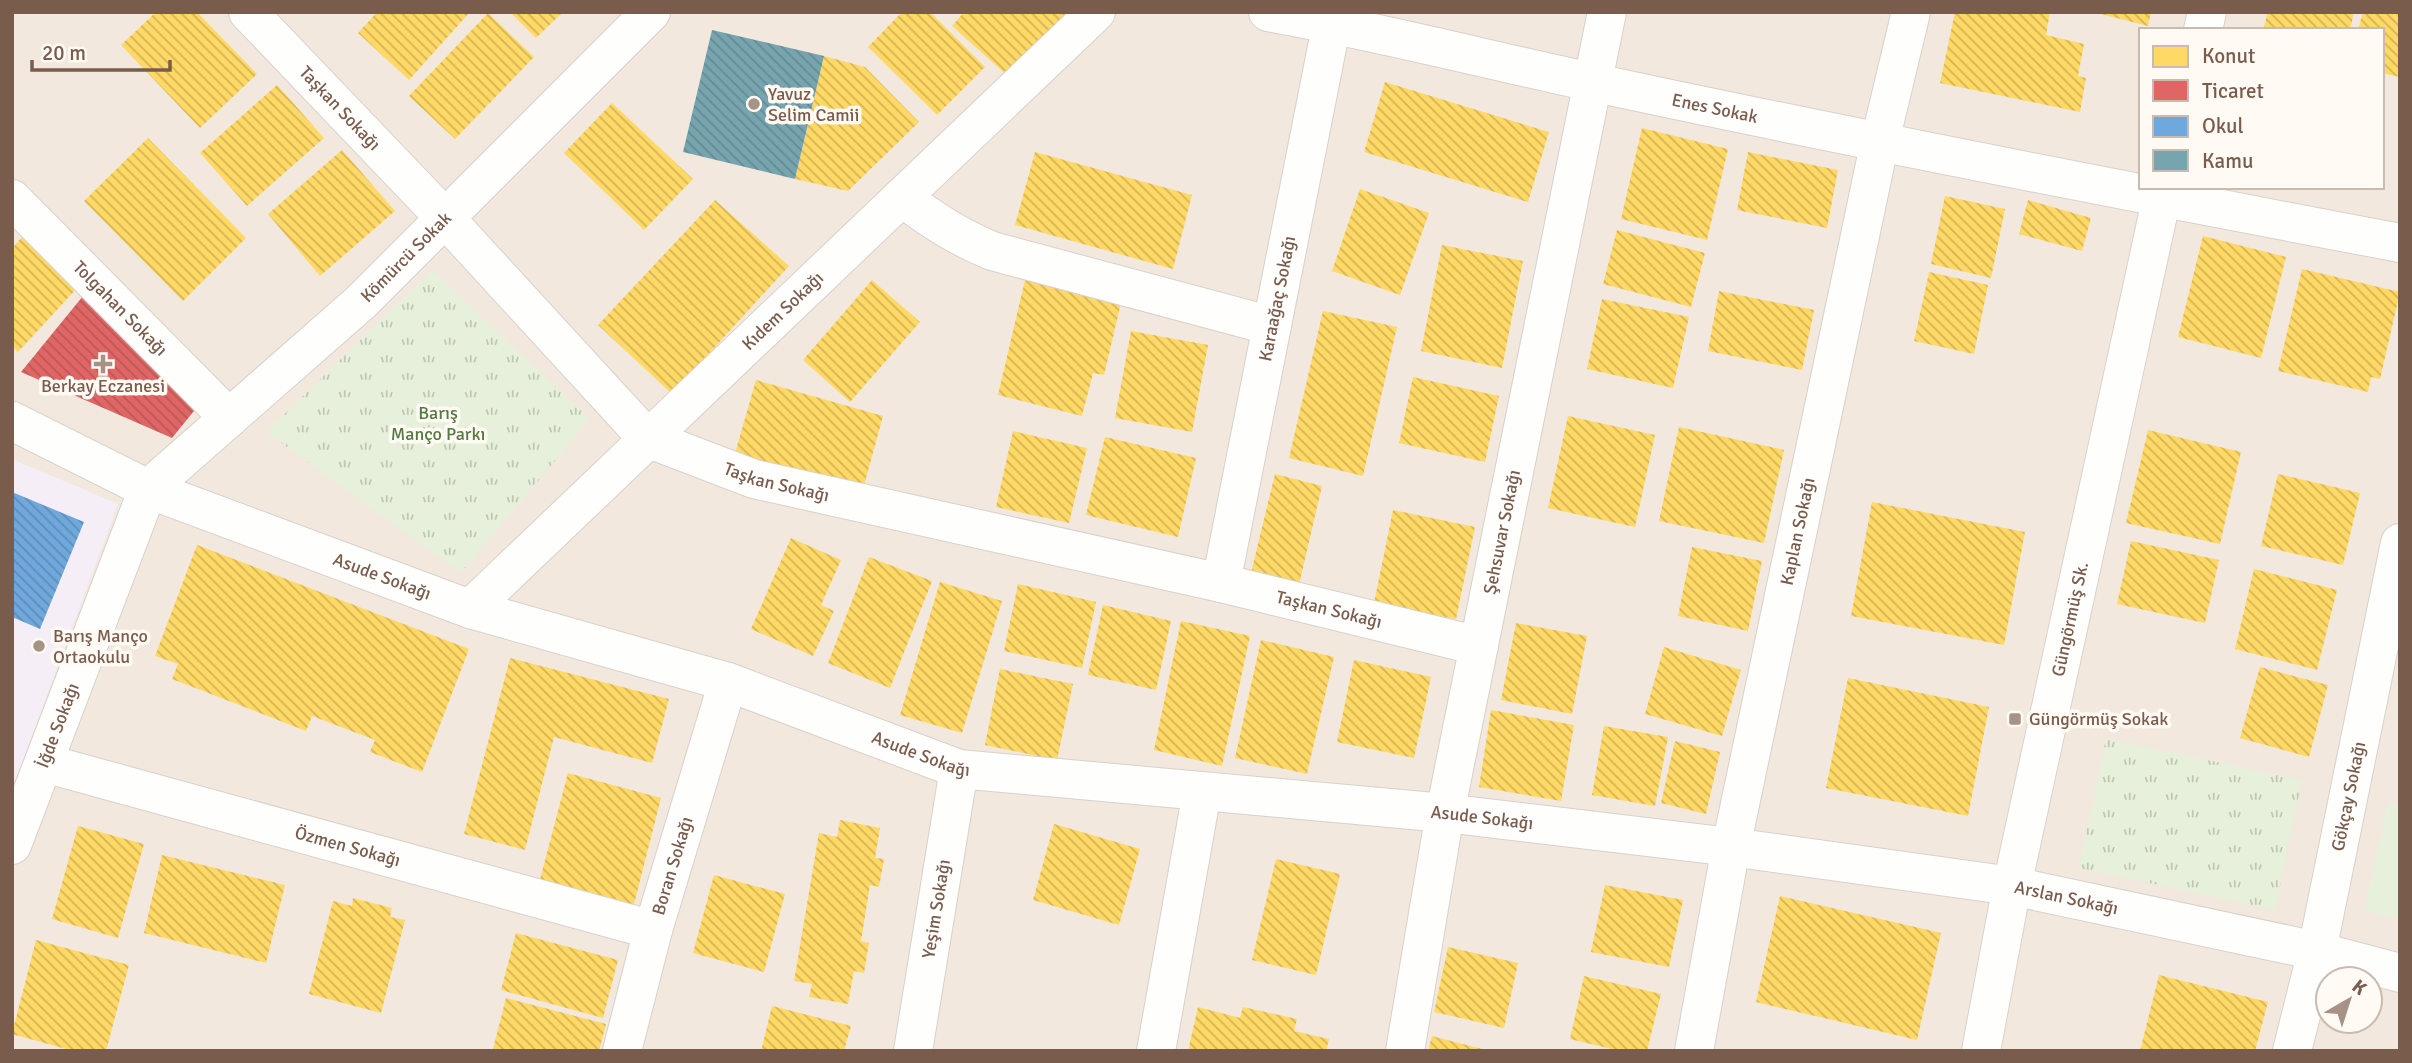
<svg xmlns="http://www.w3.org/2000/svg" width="2412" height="1063" font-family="Signika,sans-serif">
<defs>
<pattern id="park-tufts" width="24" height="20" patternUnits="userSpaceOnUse" patternTransform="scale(1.75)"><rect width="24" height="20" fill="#e7f0db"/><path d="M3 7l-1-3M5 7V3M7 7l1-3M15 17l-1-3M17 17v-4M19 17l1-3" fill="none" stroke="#c0c6b4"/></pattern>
<pattern id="homes-back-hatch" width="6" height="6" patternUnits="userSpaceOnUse" patternTransform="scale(1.75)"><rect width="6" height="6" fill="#ffd966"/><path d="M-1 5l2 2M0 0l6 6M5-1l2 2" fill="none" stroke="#d3b356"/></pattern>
<pattern id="shops-back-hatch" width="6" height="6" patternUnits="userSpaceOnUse" patternTransform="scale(1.75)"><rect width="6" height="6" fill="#e06666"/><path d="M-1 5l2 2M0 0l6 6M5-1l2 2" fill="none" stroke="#bb5756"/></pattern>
<pattern id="schools-back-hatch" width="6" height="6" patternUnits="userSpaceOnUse" patternTransform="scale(1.75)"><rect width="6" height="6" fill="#6fa8dc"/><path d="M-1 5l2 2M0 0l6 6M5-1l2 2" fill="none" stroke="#608cb5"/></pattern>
<pattern id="public-back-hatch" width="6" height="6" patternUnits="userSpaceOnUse" patternTransform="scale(1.75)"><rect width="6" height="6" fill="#76a5af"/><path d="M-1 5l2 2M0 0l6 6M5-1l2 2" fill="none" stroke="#668a91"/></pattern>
</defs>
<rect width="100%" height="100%" fill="#f9f5f0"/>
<path fill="#f2e8de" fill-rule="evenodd" d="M12 12H2400V1051H12ZM2141 30H2382V187H2141ZM2328 979H2370V1021H2328Z"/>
<path fill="#f6eef6" d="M12 459 118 504 12 789Z"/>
<path fill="#e7f0db" d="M2388 802 2400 805V920L2364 911Z"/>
<g fill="url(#park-tufts)">
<path d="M432 270 590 419 461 573 266 432Z"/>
<path d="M2106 739 2302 780 2275 910 2079 868Z"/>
</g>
<g fill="url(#homes-back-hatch)">
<path d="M156 12H197L257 74 200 128 121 45Z"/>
<path d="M377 12H470L409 80 358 33Z"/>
<path d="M510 12H563L536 38Z"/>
<path d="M902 12H930L985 67 937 115 868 47Z"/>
<path d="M964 12H1067L1009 77 952 26Z"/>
<path d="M1955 12H2050L2046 35 2084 44 2078 76 2086 78 2080 112 1940 83Z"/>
<path d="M2093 12H2151L2148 26Z"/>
<path d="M2268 12H2354L2350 30H2263Z"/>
<path d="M2363 12H2400V77L2382 73V30H2358Z"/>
<path d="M488 13 534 57 455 139 409 96Z"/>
<path d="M824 56 865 67 919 122 848 191 795 179Z"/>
<path d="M1385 82 1549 132 1528 202 1364 152Z"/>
<path d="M277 85 324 138 247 206 200 153Z"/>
<path d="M612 103 693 179 644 230 564 153Z"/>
<path d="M1642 128 1728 149 1707 240 1621 219Z"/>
<path d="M148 138 246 238 183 301 84 201Z"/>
<path d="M342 150 395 211 320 276 268 214Z"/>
<path d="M1035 152 1192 195 1173 269 1015 225Z"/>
<path d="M1748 152 1838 170 1827 228 1737 210Z"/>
<path d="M1360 189 1429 213 1400 295 1332 271Z"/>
<path d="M1945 196 2005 209 1991 278 1931 264Z"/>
<path d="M715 200 789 266 672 394 598 325Z"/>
<path d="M2028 200 2091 218 2082 251 2019 234Z"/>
<path d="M1617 230 1705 253 1691 307 1603 284Z"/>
<path d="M25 234 80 285 18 352 12 346V248Z"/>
<path d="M2203 236 2286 257 2261 358 2178 337Z"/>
<path d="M1442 245 1523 261 1502 368 1421 351Z"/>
<path d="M2302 269 2400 292 2380 379 2371 377 2368 392 2278 371Z"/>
<path d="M1929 272 1988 285 1974 354 1914 341Z"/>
<path d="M872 280 920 322 850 402 803 360Z"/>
<path d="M1025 280 1121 303 1104 375 1093 373 1082 416 998 395Z"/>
<path d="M1719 291 1814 310 1802 370 1708 351Z"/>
<path d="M1602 299 1689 317 1673 388 1587 369Z"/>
<path d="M1323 311 1397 327 1363 476 1289 458Z"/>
<path d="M1131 331 1208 345 1192 432 1115 418Z"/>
<path d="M1413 377 1499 396 1485 462 1399 443Z"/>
<path d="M756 380 883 416 862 493 734 457Z"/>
<path d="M1568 416 1655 435 1635 527 1548 508Z"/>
<path d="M1679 427 1784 450 1764 543 1659 521Z"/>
<path d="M2148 430 2241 452 2220 544 2126 523Z"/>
<path d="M1013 431 1087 448 1069 523 996 507Z"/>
<path d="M1105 437 1196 458 1178 537 1086 515Z"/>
<path d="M1275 474 1322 486 1298 589 1250 577Z"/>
<path d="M2278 474 2360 493 2343 565 2261 546Z"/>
<path d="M1872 502 2025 532 2004 645 1851 616Z"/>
<path d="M1393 510 1475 527 1456 619 1374 603Z"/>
<path d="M791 538 841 560 821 605 834 611 813 656 751 629Z"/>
<path d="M2131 541 2219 560 2205 623 2117 604Z"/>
<path d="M197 545 469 649 422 772 370 752 375 740 312 716 306 731 172 679 178 664 155 656Z"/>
<path d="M1692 547 1762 561 1748 631 1678 616Z"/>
<path d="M869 557 932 581 890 688 828 663Z"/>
<path d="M2254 569 2337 590 2317 670 2235 649Z"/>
<path d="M940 582 1002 601 962 733 900 715Z"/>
<path d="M1018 584 1096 602 1082 668 1004 651Z"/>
<path d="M1103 605 1171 621 1156 690 1088 675Z"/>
<path d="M1181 621 1250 636 1222 766 1154 750Z"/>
<path d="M1516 623 1587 636 1572 714 1501 700Z"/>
<path d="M1261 640 1334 657 1307 774 1235 758Z"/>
<path d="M1664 647 1741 670 1722 736 1645 714Z"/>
<path d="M510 658 669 699 652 763 554 737 525 850 464 834Z"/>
<path d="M1354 660 1431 677 1414 758 1337 742Z"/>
<path d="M2260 667 2328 685 2309 757 2240 738Z"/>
<path d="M1000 669 1073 684 1057 760 985 745Z"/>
<path d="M1848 678 1989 707 1968 816 1826 788Z"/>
<path d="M1491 710 1574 725 1561 801 1479 787Z"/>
<path d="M1604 726 1668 737 1655 806 1592 795Z"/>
<path d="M1675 741 1720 752 1706 814 1661 803Z"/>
<path d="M568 773 661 798 632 912 538 887Z"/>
<path d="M840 820 880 828 875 858 884 859 879 887 870 885 861 941 869 943 864 973 854 971 848 1004 809 997 812 984 794 981 819 833 837 837Z"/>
<path d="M1054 824 1140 849 1119 925 1033 900Z"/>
<path d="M78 826 144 844 118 938 52 919Z"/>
<path d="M162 855 285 885 266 963 144 933Z"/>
<path d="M1276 859 1340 874 1316 975 1252 960Z"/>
<path d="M714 875 785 894 764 972 693 953Z"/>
<path d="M1605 885 1683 900 1669 967 1591 952Z"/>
<path d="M1780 896 1941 933 1917 1040 1756 1002Z"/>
<path d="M353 898 392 908 390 917 405 920 381 1013 309 994 333 901 352 906Z"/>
<path d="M516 933 618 960 603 1018 501 990Z"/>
<path d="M36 940 129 965 106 1051H73L12 1034Z"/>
<path d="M1448 947 1518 963 1504 1028 1434 1012Z"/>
<path d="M2159 975 2268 1002 2255 1051H2140Z"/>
<path d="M1584 976 1661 994 1647 1051H1620L1570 1039Z"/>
<path d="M506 998 606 1024 599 1051H501L493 1049Z"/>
<path d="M772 1006 851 1026 844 1051H761Z"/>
<path d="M1198 1007 1240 1018 1243 1007 1297 1019 1294 1031 1329 1039 1326 1051H1188Z"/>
<path d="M1432 1036 1486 1050V1051H1428Z"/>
</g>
<path fill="url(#shops-back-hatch)" d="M83 296 198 406 172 438 21 372Z"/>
<path fill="url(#schools-back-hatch)" d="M12 492 84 522 40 629 12 617Z"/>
<path fill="url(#public-back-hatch)" d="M712 30 824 56 795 179 683 152Z"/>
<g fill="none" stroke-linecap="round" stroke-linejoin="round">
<defs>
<g id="street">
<path id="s1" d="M248 12 445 218 647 438 754 479 1221 583 1479 646"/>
<path id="s2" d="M1268 12C1377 31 1484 59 1591 82 1860 140 2130 192 2400 243"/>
<path d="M902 197C931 220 958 237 992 251L1272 326"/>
<path id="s3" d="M12 199 229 418"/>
<path id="s4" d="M12 421 148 489 470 609 728 682 959 769 1445 813 1731 847 2012 886 2317 951 2400 973"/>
<path id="s5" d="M1221 583 1334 12"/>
<path id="s6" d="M470 609 1096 12"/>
<path id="s7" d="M44 763 653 930"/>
<path id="s8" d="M12 845 148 489 361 302 651 12"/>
<path id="s9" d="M622 1051 653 930 728 682"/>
<path id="s10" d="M913 1051 959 769"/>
<path d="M1156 1051 1202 792"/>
<path id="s11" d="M1405 1051 1445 813 1607 12"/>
<path id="s12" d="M1694 1051 1731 847 1880 141 1911 12"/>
<path id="s13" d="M2292 1051 2317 951 2400 543"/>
</g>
<g id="secondary">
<path d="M2203 30 2207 12"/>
<path id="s14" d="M1981 1051 2012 886 2164 187"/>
</g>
</defs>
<use href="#street" stroke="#d7d1cb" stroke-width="40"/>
<use href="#secondary" stroke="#d9d2cb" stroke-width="40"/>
<use href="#street" stroke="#fefefd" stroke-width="38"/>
<use href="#secondary" stroke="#fefefd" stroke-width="38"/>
</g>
<g fill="#a69286" stroke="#fffaf3" stroke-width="2.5">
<circle cx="754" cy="104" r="7"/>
<path d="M99.5 353.5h7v7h7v7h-7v7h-7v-7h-7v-7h7z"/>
<circle cx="39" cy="646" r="7"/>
<rect x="2008" y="712" width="14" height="14" rx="3.5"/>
</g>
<g text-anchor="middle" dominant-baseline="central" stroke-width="7" stroke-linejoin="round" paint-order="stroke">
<g font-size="18" fill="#7a5c4d" stroke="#fffaf3" text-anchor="start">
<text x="768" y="94">Yavuz<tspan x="768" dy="21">Selim Camii</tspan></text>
<text x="103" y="386" text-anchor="middle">Berkay Eczanesi</text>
<text x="53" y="636">Barış Manço<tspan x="53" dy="21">Ortaokulu</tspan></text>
<text x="2029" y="719">Güngörmüş Sokak</text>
</g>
<g font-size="18" fill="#7a5c4d" stroke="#fffaf3">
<text stroke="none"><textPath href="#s2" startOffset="457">Enes Sokak</textPath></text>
<text stroke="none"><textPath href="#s1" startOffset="133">Taşkan Sokağı</textPath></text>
<text stroke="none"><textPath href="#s8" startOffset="728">Kömürcü Sokak</textPath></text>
<text stroke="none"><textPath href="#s5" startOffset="290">Karaağaç Sokağı</textPath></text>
<text stroke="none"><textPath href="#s3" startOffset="154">Tolgahan Sokağı</textPath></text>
<text stroke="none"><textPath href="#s6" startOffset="432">Kıdem Sokağı</textPath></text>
<text stroke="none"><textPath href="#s1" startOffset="721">Taşkan Sokağı</textPath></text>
<text stroke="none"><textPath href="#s12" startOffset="530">Kaplan Sokağı</textPath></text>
<text stroke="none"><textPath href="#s11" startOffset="528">Şehsuvar Sokağı</textPath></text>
<text stroke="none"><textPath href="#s4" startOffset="402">Asude Sokağı</textPath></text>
<text stroke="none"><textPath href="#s1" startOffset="1288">Taşkan Sokağı</textPath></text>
<text stroke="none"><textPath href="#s14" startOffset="441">Güngörmüş Sk.</textPath></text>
<text stroke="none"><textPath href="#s8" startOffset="128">İğde Sokağı</textPath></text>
<text stroke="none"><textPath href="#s4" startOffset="970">Asude Sokağı</textPath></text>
<text stroke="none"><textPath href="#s13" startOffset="261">Gökçay Sokağı</textPath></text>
<text stroke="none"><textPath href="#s4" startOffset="1536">Asude Sokağı</textPath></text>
<text stroke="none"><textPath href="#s7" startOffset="315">Özmen Sokağı</textPath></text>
<text stroke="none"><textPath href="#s9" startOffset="192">Boran Sokağı</textPath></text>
<text stroke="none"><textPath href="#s4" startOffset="2126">Arslan Sokağı</textPath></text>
<text stroke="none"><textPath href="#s10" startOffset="144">Yeşim Sokağı</textPath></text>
</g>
<g font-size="18" fill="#537a41" stroke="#fffaf3">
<text x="438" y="413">Barış<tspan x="438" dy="21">Manço Parkı</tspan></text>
</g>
</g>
<rect width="2412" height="1063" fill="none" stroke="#7a5c4d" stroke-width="28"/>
<rect x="2139" y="28" width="245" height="161" fill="#fffaf3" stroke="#cabbb1" stroke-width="2"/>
<rect x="2153" y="46" width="35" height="21" fill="#ffd966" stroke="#cabbb1" stroke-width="2"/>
<text x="2202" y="63" font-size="21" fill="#7a5c4d">Konut</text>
<rect x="2153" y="80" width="35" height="21" fill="#e06666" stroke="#cabbb1" stroke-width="2"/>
<text x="2202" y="98" font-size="21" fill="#7a5c4d">Ticaret</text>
<rect x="2153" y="116" width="35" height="21" fill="#6fa8dc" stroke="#cabbb1" stroke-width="2"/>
<text x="2202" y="133" font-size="21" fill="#7a5c4d">Okul</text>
<rect x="2153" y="150" width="35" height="21" fill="#76a5af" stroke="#cabbb1" stroke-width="2"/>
<text x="2202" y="168" font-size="21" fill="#7a5c4d">Kamu</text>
<g transform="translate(2349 1000) rotate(39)"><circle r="33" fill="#fffaf3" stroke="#cabbb1" stroke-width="2"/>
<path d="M0-5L12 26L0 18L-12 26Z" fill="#a69286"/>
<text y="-10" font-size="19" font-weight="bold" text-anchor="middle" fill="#7a5c4d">K</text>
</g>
<path d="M32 60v10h138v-10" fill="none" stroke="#7a5c4d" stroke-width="3.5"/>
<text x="42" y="60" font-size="21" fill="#7a5c4d" stroke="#fffaf3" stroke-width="5" paint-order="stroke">20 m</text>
</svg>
